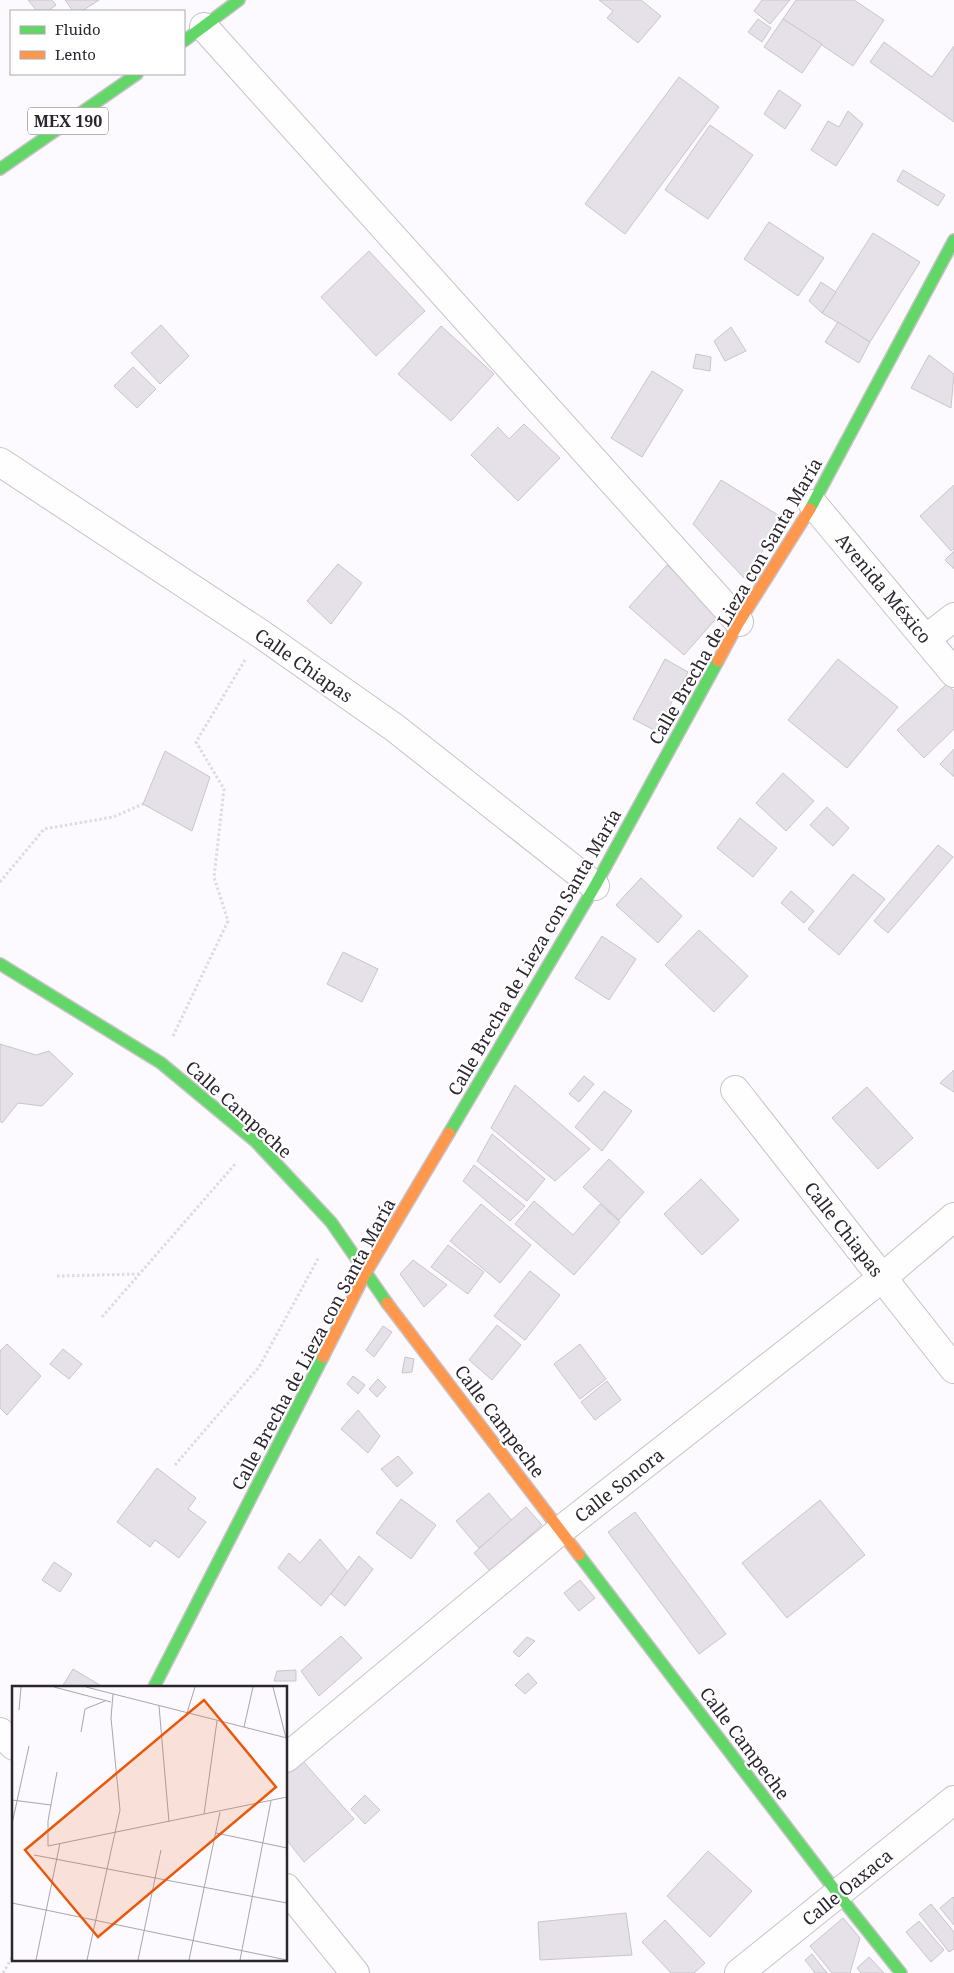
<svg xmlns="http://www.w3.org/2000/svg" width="954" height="1973" font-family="'Noto Serif',serif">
<rect width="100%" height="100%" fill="#fcfafe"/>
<g fill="#e6e1e8" stroke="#c9c5cc">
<path d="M28 0H52L56 5 48 11H37Z"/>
<path d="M65 0H99L82 11H73Z"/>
<path d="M599 0H641L661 16 638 43 607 18 613 11Z"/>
<path d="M762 0H790L770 24 754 11Z"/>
<path d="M796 0H854L884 20 853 66 783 19Z"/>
<path d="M758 19 771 28 762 42 748 32Z"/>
<path d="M783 19 822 44 802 73 764 47Z"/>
<path d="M884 42 932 77 954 46V122L870 62Z"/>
<path d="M679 77 719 107 625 234 585 204Z"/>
<path d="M779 90 801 105 785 129 764 114Z"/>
<path d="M848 111 863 124 836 166 811 150 828 121 839 127Z"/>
<path d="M710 125 753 155 708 219 665 190Z"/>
<path d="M903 170 945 195 938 206 897 181Z"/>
<path d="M769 222 824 258 798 296 744 259Z"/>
<path d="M873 233 920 262 870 342 822 313Z"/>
<path d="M369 251 425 311 376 356 321 297Z"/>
<path d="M821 282 836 292 822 313 809 301Z"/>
<path d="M838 322 870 342 859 363 825 342Z"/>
<path d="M161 325 189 356 160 384 131 353Z"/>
<path d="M441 326 494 374 451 421 398 374Z"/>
<path d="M731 327 746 351 725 361 714 341Z"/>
<path d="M696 354 711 357 710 371 693 368Z"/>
<path d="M929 355 954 374 951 408 911 388Z"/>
<path d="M133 367 156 389 137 408 114 386Z"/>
<path d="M652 371 683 390 642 457 611 438Z"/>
<path d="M524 424 560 458 518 501 471 455 498 427 509 439Z"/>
<path d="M721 480 783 518 745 579 693 524Z"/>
<path d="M954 485V549L951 551 920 516Z"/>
<path d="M954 551V569L945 560Z"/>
<path d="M338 564 362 583 331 624 307 601Z"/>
<path d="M667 565 721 613 684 655 629 607Z"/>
<path d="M665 659 688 672 656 731 633 719Z"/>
<path d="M838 659 898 707 847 768 788 720Z"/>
<path d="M947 684 954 691V729L924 758 897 730Z"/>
<path d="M954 749V777L940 764Z"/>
<path d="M165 751 210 777 192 831 143 804Z"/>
<path d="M783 773 814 801 786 831 756 803Z"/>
<path d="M827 807 849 828 833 846 810 825Z"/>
<path d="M740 818 777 848 753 877 717 848Z"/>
<path d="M938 845 953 857 888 933 874 921Z"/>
<path d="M853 874 885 899 839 955 808 929Z"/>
<path d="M641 878 682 916 658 943 616 905Z"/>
<path d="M791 891 814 911 804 923 781 903Z"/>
<path d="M699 930 748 976 714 1012 665 965Z"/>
<path d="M602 936 636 959 609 1000 575 978Z"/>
<path d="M343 952 378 969 362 1002 327 984Z"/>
<path d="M0 1044 36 1055 49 1051 73 1074 42 1106 18 1103 2 1123 0 1121Z"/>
<path d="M954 1070V1092L940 1083Z"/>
<path d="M584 1076 594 1084 579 1102 569 1094Z"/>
<path d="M515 1085 590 1149 555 1181 491 1128Z"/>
<path d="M867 1087 913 1138 878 1169 832 1118Z"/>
<path d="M604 1091 632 1111 602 1151 575 1127Z"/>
<path d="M492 1134 545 1179 527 1201 477 1161Z"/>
<path d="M609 1159 644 1192 619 1220 583 1187Z"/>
<path d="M474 1165 525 1206 510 1221 463 1181Z"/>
<path d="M701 1179 739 1220 702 1255 664 1214Z"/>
<path d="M534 1201 573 1235 600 1204 620 1222 574 1275 515 1224Z"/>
<path d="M481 1204 531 1245 500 1283 450 1241Z"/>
<path d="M448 1245 484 1272 468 1294 431 1267Z"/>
<path d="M413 1260 447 1285 424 1307 400 1274Z"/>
<path d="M530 1271 560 1295 525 1340 494 1316Z"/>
<path d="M497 1325 521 1345 492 1380 469 1360Z"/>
<path d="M383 1326 392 1332 374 1357 366 1350Z"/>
<path d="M7 1344 41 1376 7 1415 0 1408V1351Z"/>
<path d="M580 1344 606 1379 580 1399 554 1364Z"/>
<path d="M63 1349 82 1364 69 1379 50 1364Z"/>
<path d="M405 1357 414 1359 412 1372 402 1373Z"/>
<path d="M353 1376 365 1385 358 1394 347 1384Z"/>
<path d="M378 1379 386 1387 377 1397 369 1389Z"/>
<path d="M607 1381 621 1400 595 1420 581 1402Z"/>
<path d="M358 1410 380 1436 368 1453 341 1429Z"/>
<path d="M398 1456 413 1473 397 1487 381 1469Z"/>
<path d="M157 1468 196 1498 188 1509 206 1522 179 1558 155 1540 150 1547 117 1522Z"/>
<path d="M489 1493 512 1521 479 1548 456 1521Z"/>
<path d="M401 1499 436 1525 411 1559 376 1533Z"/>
<path d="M820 1500 865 1555 787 1618 742 1563Z"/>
<path d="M526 1507 542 1525 490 1571 474 1553Z"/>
<path d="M635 1512 726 1634 699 1654 608 1532Z"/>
<path d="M320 1539 348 1572 321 1606 278 1568 289 1553 300 1563Z"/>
<path d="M359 1556 373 1569 345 1606 331 1594Z"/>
<path d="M54 1562 72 1574 60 1592 42 1580Z"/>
<path d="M580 1580 595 1598 579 1611 564 1593Z"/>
<path d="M341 1636 362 1658 319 1696 301 1671Z"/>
<path d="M527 1637 535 1641 519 1657 513 1652Z"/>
<path d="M73 1669 103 1687H62Z"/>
<path d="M296 1670V1681H274L277 1671Z"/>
<path d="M528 1673 537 1683 525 1694 515 1685Z"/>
<path d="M302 1760 354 1819 304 1862 286 1839V1775Z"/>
<path d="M365 1795 380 1810 365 1824 351 1809Z"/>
<path d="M708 1851 752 1891 710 1937 667 1896Z"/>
<path d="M953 1897 954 1898V1925L940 1908Z"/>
<path d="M931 1904 954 1932V1949L949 1952 919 1914Z"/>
<path d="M626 1913 632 1955 540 1960 538 1922Z"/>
<path d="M843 1918 860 1938 850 1973H832L810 1946Z"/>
<path d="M665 1920 705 1963 694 1973H671L642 1942Z"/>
<path d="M919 1921 944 1950 931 1962 906 1932Z"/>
<path d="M812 1954 827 1973H815L805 1960Z"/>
<path d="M869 1957 884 1973H861L857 1968Z"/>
</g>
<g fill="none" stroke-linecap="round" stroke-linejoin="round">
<defs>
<g id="street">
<path d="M204 27 739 622"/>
<path d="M0 462 261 634 395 728 595 886"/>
<path d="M813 504 954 673"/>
<path d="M927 638 954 617"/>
<path d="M735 1090 954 1369"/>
<path d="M0 1732 14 1746"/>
<path d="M286 1758 561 1530 882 1278 954 1217"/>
<path d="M286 1888 355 1973"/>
<path d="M739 1973 954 1800"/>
</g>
<g id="fast">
<path d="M184 41 239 0"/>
<path d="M0 169 137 74"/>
<path d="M810 509 954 240"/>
<path d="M0 964 161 1063 255 1141 331 1222 387 1303"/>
<path d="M449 1133 595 886 718 661"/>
<path d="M579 1555 838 1894 901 1973"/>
<path d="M154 1687 323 1357"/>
</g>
<g id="slow">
<path d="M718 661 739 622 810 509"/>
<path d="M387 1303 579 1555"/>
<path d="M323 1357 365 1274 449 1133"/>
</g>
</defs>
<use href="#street" stroke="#c7c2c9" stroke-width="30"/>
<use href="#fast" stroke="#c7c2c9" stroke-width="14"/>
<use href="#slow" stroke="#c7c2c9" stroke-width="14"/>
<g stroke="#dddbdd" stroke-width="3" stroke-dasharray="2.5 2.5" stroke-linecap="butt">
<path d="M0 882 44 829 113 817 143 804"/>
<path d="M173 1036 228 921 214 877 224 789 196 742 245 660"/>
<path d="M57 1276 139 1274"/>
<path d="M102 1317 236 1163"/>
<path d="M175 1465 259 1367 319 1257"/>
<path d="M3 1973 14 1954"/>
</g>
<use href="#street" stroke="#fffeff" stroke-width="28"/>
<use href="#fast" stroke="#63d668" stroke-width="11"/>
<use href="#slow" stroke="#ff974d" stroke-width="11"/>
</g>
<g text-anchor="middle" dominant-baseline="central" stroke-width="4.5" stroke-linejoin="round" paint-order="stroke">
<rect fill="#fff" stroke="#6b666d" stroke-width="1" x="28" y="107.5" width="80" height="27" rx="4"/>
<g font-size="16" font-weight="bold" fill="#2c252f">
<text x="68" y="121">MEX 190</text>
</g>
<g font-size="18" fill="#2c252f" stroke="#fff">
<text transform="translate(884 588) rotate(50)">Avenida México</text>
<text transform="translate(735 601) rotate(-60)">Calle Brecha de Lieza con Santa María</text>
<text transform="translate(304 665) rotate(35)">Calle Chiapas</text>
<text transform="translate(534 952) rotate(-60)">Calle Brecha de Lieza con Santa María</text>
<text transform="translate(239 1109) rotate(42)">Calle Campeche</text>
<text transform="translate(844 1229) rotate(52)">Calle Chiapas</text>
<text transform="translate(313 1344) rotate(-62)">Calle Brecha de Lieza con Santa María</text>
<text transform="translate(500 1421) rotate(53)">Calle Campeche</text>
<text transform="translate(619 1485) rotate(-38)">Calle Sonora</text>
<text transform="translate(745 1743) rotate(53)">Calle Campeche</text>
<text transform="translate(847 1887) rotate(-39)">Calle Oaxaca</text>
</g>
</g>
<g transform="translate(12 1686)">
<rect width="275" height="275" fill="#fcfafe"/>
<path fill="none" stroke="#a9a5ab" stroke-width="1" d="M42 1 99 16M74 1 275 52M261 1 274 52M147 20 157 136M7 24 9 1M175 27 183 1M232 41 241 1M69 46 73 23 93 15M45 86 36 135V160L275 111M0 114 39 119M192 128 205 35M0 138 17 60M204 147 275 162M22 169 275 217M0 217 275 274M24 274 48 157M75 274 108 124 99 32 101 8M126 274 149 164M177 274 208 126M228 274 259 115"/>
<path fill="#e8590c" fill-opacity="0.15" stroke="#e8590c" stroke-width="2.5" d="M192 14 264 101 86 251 13 164Z"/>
<rect width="275" height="275" fill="none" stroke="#2c252f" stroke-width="2.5"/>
</g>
<rect x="10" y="10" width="175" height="65" fill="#ffffff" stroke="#aba8ac"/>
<rect x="20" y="26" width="25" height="8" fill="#63d668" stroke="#aba8ac"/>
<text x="55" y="35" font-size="15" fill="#2c252f">Fluido</text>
<rect x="20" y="51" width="25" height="8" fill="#ff974d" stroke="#aba8ac"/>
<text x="55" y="60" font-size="15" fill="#2c252f">Lento</text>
</svg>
